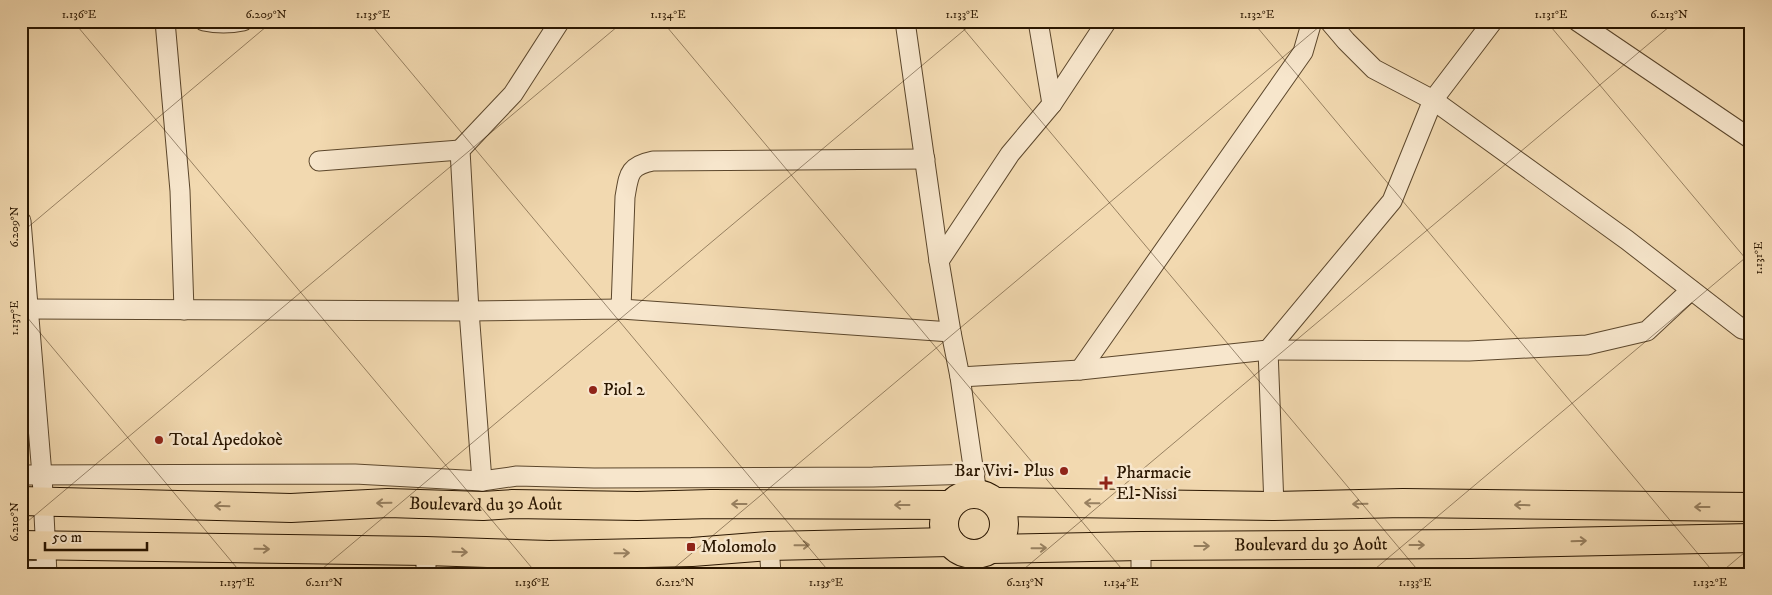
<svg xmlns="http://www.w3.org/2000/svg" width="1772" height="595" font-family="'IM FELL DW Pica',serif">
<rect width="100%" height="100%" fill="#f2d9b0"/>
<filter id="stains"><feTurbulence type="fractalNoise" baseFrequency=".004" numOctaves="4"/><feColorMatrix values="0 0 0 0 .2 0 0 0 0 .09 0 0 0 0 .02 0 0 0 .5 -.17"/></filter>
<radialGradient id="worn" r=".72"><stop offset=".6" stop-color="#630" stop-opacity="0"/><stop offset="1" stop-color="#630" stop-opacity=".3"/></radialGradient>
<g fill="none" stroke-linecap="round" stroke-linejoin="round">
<defs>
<g id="minor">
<path d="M165 21 180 191 184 310"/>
<path d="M204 21C218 24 229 24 243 21"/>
<path d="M905 21 939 261 951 332 960 377 977 494"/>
<path d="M1038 21 1052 104"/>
<path d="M1329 21 1346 41 1374 69 1433 100 1627 240 1742 329 1751 331"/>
<path d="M1577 21 1751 139"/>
<path d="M319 161 460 150"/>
<path d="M21 221 42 475 47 574"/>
<path d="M939 261 1010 154 1052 104 1107 21"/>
<path d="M29 309 469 311 621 309 951 332"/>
<path d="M621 309 625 197C629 175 628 166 653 161L925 159"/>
<path d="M1080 370 1303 52 1312 21"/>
<path d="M960 377 1080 370 1268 350 1469 351 1587 345 1647 331 1691 290"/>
<path d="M21 475 355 474 482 481 517 476 594 478 873 477 975 474"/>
<path d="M482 481 469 311 460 150 513 94 560 21"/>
<path d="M1274 506 1268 350 1392 201 1433 100 1493 21"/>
<path d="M769 546 771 574"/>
<path d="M21 571 47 570"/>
<path d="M426 574V551"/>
<path d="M1141 574V546"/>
</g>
<g id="highway">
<circle cx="974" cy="524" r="30"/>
<path id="s1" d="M21 501 291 508 388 503 483 506 513 504 637 506 711 504 950 505"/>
<path d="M995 502 1274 506 1403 503 1751 507"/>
<path d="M21 545 426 551 549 555 692 552 769 546 950 542"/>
<path id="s2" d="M991 549 1141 546 1469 544 1751 538"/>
</g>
</defs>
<use href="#minor" stroke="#5c472c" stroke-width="21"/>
<use href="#highway" stroke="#2a1600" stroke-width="30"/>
<use href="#minor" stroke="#f7e6cc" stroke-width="19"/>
<use href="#highway" stroke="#f2d9b0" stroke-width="28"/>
</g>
<defs><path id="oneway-shaft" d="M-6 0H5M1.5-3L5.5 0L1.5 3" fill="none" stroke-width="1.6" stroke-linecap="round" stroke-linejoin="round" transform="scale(1.25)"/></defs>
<g stroke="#988161">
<use href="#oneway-shaft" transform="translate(384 503) rotate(179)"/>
<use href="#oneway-shaft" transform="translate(1092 503) rotate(-179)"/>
<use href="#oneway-shaft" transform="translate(739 504) rotate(-180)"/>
<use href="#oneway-shaft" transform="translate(1360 504) rotate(179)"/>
<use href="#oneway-shaft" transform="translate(902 505) rotate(-180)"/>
<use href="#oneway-shaft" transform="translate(1522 505) rotate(-179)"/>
<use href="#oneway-shaft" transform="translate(222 506) rotate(-178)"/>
<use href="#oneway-shaft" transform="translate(1702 507) rotate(-180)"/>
<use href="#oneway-shaft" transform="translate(1579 541) rotate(-2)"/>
<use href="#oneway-shaft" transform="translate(802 545) rotate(-1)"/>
<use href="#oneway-shaft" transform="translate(1417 545)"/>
<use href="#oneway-shaft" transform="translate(1202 546)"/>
<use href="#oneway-shaft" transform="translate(1039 548) rotate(-1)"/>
<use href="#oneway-shaft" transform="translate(262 549) rotate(1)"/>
<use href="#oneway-shaft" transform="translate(460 552) rotate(2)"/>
<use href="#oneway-shaft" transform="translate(622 553) rotate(-1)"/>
</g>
<path fill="none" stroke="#2a1600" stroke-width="1" stroke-opacity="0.45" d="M73 21 537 574M368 21 831 574M662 21 1126 574M957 21 1421 574M1252 21 1715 574M1546 21 1751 265M21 233 273 21M21 310 242 574M21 527 624 21M316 574 975 21M667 574 1326 21M1018 574 1676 21M1369 574 1751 253M1719 574 1751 547"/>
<g fill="#8f2418" stroke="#f7e6cc" stroke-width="2">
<circle cx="593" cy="390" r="5"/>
<circle cx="159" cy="440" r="5"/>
<circle cx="1064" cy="471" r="5"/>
<path d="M1103.5 475.5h5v5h5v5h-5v5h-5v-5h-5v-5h5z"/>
<rect x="686" y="542" width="10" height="10" rx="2.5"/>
</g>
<g text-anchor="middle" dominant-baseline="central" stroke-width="5" stroke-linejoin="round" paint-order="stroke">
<g font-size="18" fill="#2a1600" stroke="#f7e6cc" text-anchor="start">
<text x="603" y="390">Piol 2</text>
<text x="169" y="440">Total Apedokoè</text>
<text x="1054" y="471" text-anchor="end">Bar Vivi- Plus</text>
<text x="1116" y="473">Pharmacie<tspan x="1116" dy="21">El-Nissi</tspan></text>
<text x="701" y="547">Molomolo</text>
</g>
<g font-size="18" fill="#2a1600" stroke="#f7e6cc">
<text stroke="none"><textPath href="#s1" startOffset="465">Boulevard du 30 Août</textPath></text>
<text stroke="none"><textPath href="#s2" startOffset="320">Boulevard du 30 Août</textPath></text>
</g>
</g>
<rect width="1772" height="595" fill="none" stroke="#f2d9b0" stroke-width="55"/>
<path d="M45 542v8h102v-8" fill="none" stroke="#2a1600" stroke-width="2.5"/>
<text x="52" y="542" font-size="15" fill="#2a1600" stroke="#f7e6cc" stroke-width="4" paint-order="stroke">50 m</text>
<rect x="28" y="28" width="1716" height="540" fill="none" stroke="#2a1600" stroke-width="2"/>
<g font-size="12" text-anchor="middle" fill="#2a1600">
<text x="79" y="18">1.136°E</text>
<text x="266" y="18">6.209°N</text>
<text x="373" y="18">1.135°E</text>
<text x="668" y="18">1.134°E</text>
<text x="962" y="18">1.133°E</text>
<text x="1257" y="18">1.132°E</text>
<text x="1551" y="18">1.131°E</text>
<text x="1669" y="18">6.213°N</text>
<text transform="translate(14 227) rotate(-90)" y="4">6.209°N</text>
<text transform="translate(1758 258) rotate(-90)" y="4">1.131°E</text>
<text transform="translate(14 318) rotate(-90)" y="4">1.137°E</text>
<text transform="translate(14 522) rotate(-90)" y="4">6.210°N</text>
<text x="237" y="586">1.137°E</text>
<text x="324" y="586">6.211°N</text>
<text x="532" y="586">1.136°E</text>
<text x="675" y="586">6.212°N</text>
<text x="826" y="586">1.135°E</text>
<text x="1025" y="586">6.213°N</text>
<text x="1121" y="586">1.134°E</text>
<text x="1415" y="586">1.133°E</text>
<text x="1710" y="586">1.132°E</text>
</g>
<rect width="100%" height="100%" filter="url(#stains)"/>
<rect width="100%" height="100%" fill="url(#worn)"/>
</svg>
